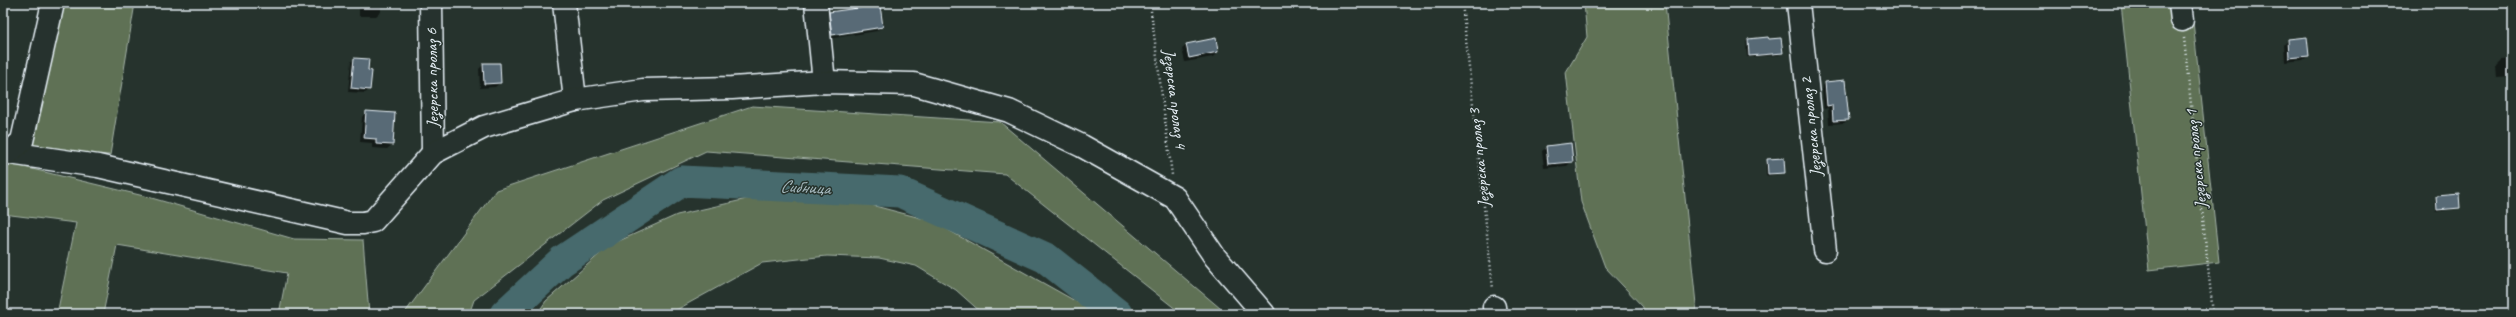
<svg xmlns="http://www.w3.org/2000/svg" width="2516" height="317" font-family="Caveat,sans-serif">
<rect width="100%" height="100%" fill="#26332d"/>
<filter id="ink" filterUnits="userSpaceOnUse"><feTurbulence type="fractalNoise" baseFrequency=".025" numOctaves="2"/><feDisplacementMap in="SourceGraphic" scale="8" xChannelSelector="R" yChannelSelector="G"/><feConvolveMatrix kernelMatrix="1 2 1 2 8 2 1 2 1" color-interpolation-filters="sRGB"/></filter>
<g filter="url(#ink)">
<g fill="#5e7154" stroke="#a3b1a6">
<path d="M59 3H135L110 155 28 151Z"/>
<path d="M1584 3H1665L1697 314H1643V307L1605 267 1581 202 1566 72 1587 37Z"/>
<path d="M2121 3H2191L2219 262 2149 270Z"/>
<path d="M752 106 1000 122 1227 314H1182L1005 174 706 151 603 200 474 300 469 314H404L496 190Z"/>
<path d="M3 162 148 197 294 239 363 240 369 314H279L287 273 117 245 103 314H57L76 223 3 214Z"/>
<path d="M747 199 802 200 871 205 932 221 1086 307 1094 314H983L956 290 916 266 879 258 827 256 762 263 669 314H537L546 301 610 245 677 215Z"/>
</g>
<g fill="#0007">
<path d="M359 3H381V12L376 16H359Z"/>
<path d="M734 3H767L735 8Z"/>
<path d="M830 13 882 26 877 31 828 39 827 37 878 29V27L827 35 825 17Z"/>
<path d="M2306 38 2308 56 2303 60 2285 62 2284 45 2288 40Z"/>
<path d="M1748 40 1782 53 1779 55 1747 57 1746 42Z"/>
<path d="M1187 45 1217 52 1213 57 1185 62 1182 49Z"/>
<path d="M354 59 367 71 369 90 365 93 348 92 351 62Z"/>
<path d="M2513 59V77L2497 78 2496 65 2501 60Z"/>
<path d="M484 64 500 83 495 87 480 88 479 69Z"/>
<path d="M1825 83 1848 120 1844 123 1829 124 1828 108 1824 109 1822 87Z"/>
<path d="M366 112 392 145 387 149 372 148V143L360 142 362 117Z"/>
<path d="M1547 147 1572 161 1567 166 1544 168 1542 151Z"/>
<path d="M1768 160 1784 173 1766 176V162Z"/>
<path d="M2437 197 2459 208 2436 212 2435 199Z"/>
</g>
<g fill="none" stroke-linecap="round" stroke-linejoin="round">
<path stroke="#476a6d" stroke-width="31" d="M505 314 562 261 682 181 900 192 1046 258 1117 314"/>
</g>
<g fill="#586a76" stroke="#e8f1f8">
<path d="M880 5 883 27 832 35 829 12Z"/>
<path d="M1768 37 1769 39 1781 38 1783 53 1749 56 1748 39Z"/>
<path d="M2307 37 2309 56 2289 58 2288 39Z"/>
<path d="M1216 38 1218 52 1189 58 1186 44Z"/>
<path d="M354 58 369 59 368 70 372 71 370 90 351 88Z"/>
<path d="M483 63H500L501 83 484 84Z"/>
<path d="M1845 80 1849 120 1833 121 1832 105 1827 106 1825 82Z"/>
<path d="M366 111 395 113 393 145 376 144V139L364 138Z"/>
<path d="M1571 143 1573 162 1548 164 1546 146Z"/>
<path d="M1784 158 1785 173 1768 174 1767 159Z"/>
<path d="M2459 194 2460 208 2437 210 2436 196Z"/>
</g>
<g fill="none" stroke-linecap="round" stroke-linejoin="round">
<defs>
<g id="minor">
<path d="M431 3 433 153"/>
<path d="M564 3 575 100"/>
<path d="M816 3 824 82"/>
<path d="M1798 3 1825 250"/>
<path d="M2180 3 2182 20"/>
<path d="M3 152 98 166 348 223H363L373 221 433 153 484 127 575 100 643 90 732 88 824 82 914 84 1009 111 1082 146 1175 198 1215 257 1264 314"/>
<path d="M9 153 22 141 53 3"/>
<path d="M1494 307 1495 314"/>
</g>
</defs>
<use href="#minor" stroke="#e8f1f8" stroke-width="25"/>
<g stroke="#e8f1f8" stroke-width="2.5" stroke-dasharray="1 3" stroke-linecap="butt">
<path d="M1150 3 1172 175"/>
<path d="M1462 3 1493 289"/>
<path d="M2184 38 2213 314"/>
</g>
<use href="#minor" stroke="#26332d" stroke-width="22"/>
</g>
</g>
<g text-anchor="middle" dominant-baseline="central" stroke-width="3" stroke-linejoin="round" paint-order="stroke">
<g font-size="17" fill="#e8f1f8" stroke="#26332d">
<text transform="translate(432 78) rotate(-91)">Језерска пролаз 6</text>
<text transform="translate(1175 99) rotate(83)">Језерска пролаз 4</text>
<text transform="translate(1811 127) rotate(-96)">Језерска пролаз 2</text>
<text transform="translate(1479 158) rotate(-96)">Језерска пролаз 3</text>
<text transform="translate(2196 159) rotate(-96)">Језерска пролаз 1</text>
</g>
<g font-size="18" font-style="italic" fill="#a8bbc0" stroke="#26332d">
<text transform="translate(805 187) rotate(3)">Сибница</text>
</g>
</g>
<rect width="2516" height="317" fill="none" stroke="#26332d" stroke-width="16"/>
<rect x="8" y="8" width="2500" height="301" fill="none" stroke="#e8f1f8" stroke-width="1.5" filter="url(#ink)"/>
</svg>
